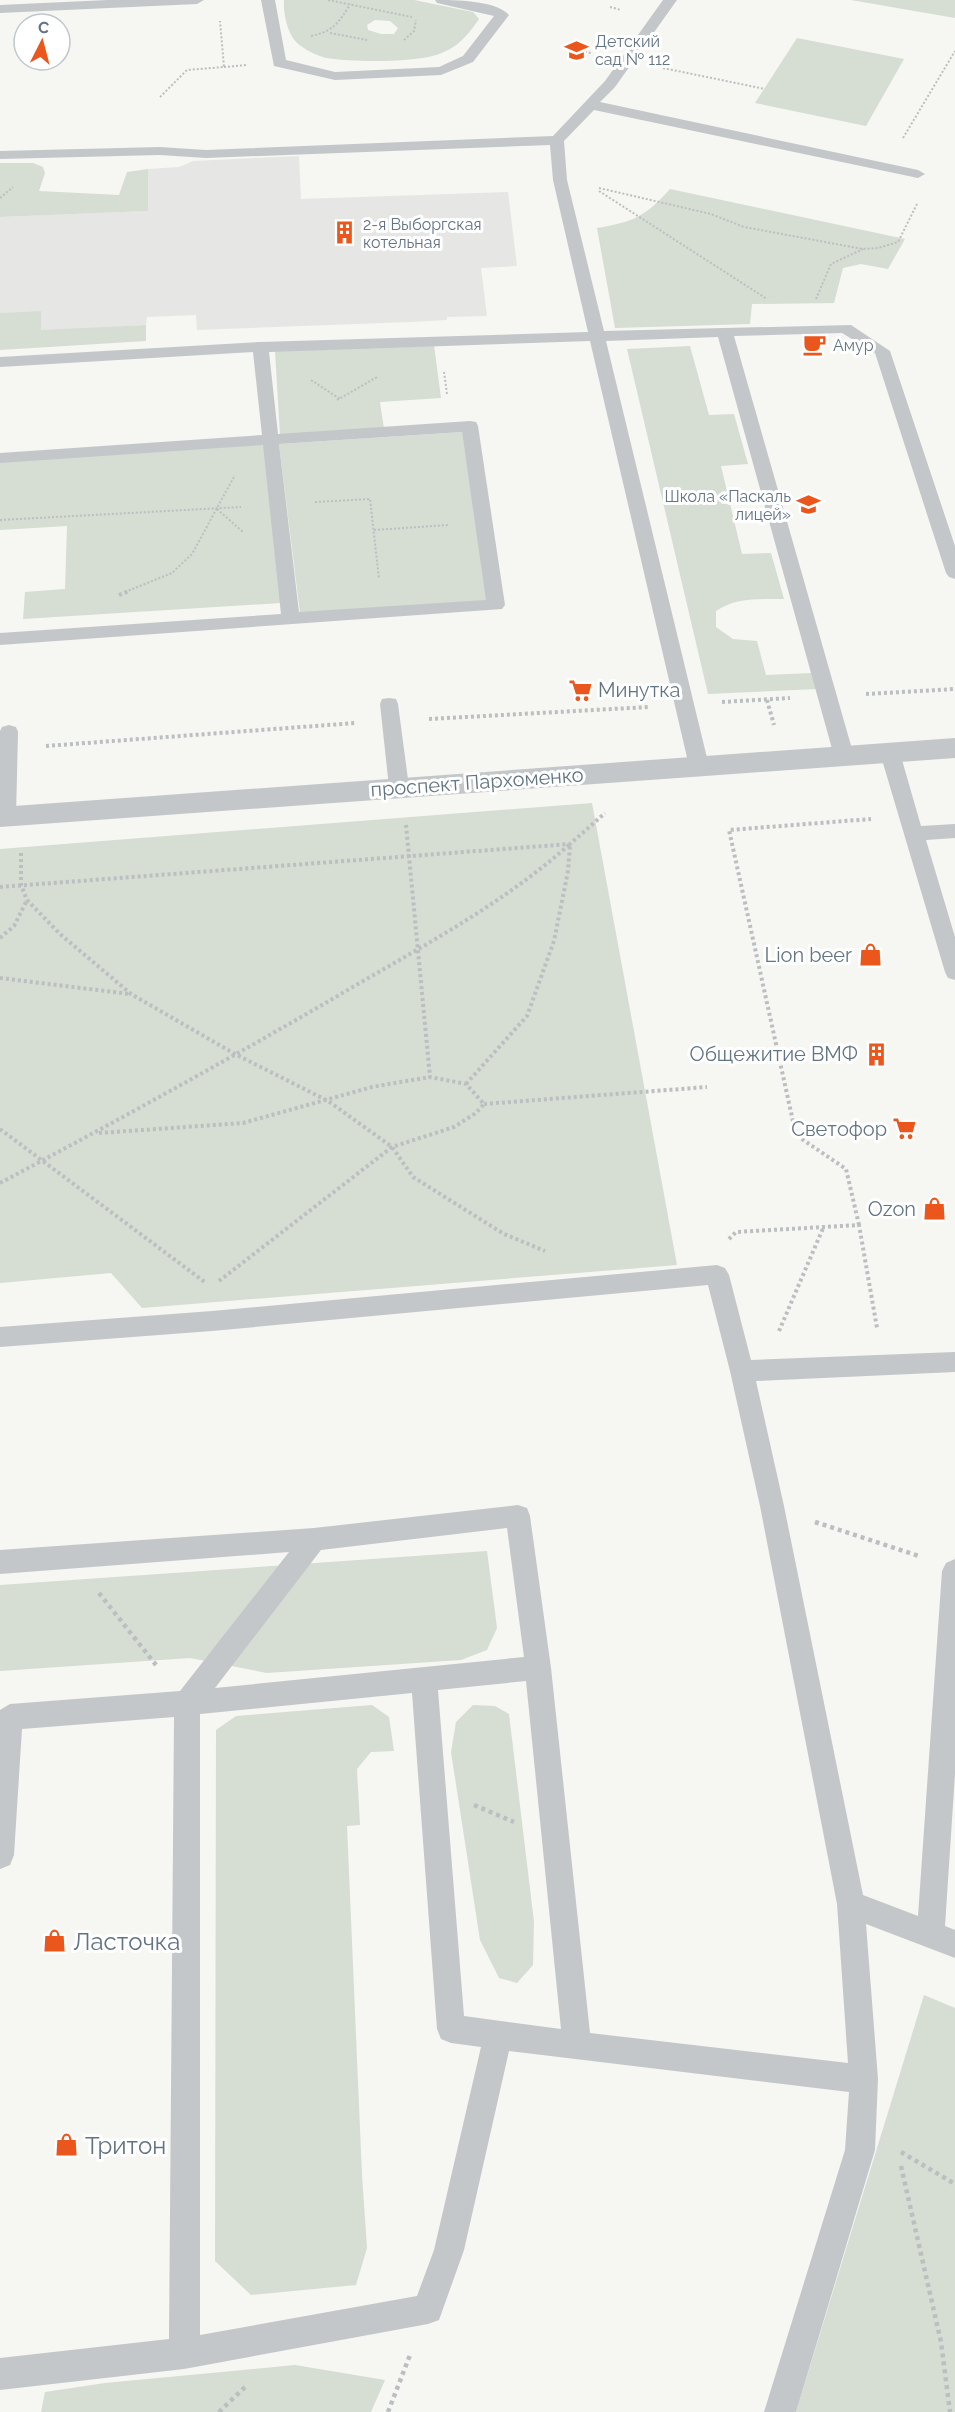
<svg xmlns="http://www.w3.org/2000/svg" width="955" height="2412" font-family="Raleway,sans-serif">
<rect width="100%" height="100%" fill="#f6f6f2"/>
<path fill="#e6e7e5" d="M299 156 301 199 508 192 517 266 481 268 487 316 447 317V320L411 322 197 330 196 315 147 317 146 325 41 331V312L0 313V217L148 211V169L179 167 193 161Z"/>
<g fill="#d6ddd3" fill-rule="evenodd">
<path d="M284 0H414L473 12 479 19C470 32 461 44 446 51 423 64 353 62 326 58 319 56 307 51 301 46 288 38 283 14 284 0ZM375 20 390 21 398 28 394 34H381L368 30 367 25Z"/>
<path d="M851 0H955V18Z"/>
<path d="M797 38 904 59 866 126 755 103Z"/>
<path d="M0 163H33L43 167 45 173 39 191 119 195 127 172 148 169V211L0 217Z"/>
<path d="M670 189 905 239 888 269 861 264 843 268 834 303 752 304 750 324 615 328 597 228C633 222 645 217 670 189Z"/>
<path d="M41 311V330L146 325V341L0 350V313Z"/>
<path d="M434 345 441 398 380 402 384 429 280 435 275 351Z"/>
<path d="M690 346 709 415 734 414 748 464 721 466 742 554 771 553 784 599C760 599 736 597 716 611V627L733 639 757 641 766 675 812 673 817 689 708 694 627 349Z"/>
<path d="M462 432 488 601 300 613 279 444Z"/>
<path d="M260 444 266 447 281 603 23 619 25 592 65 589 67 526 0 530V462Z"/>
<path d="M592 803 677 1265 142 1308 111 1273 0 1283V849Z"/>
<path d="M487 1551 497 1628 487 1650 461 1660 267 1673 190 1658 0 1671V1585Z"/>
<path d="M372 1705 389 1717 394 1751 371 1752 357 1769 360 1825 347 1826 362 2175 367 2248 356 2285 251 2295 215 2261 216 1730 236 1716Z"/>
<path d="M473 1705 495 1706 509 1714 534 1922 533 1965 517 1983 499 1978 480 1940 451 1752 456 1722Z"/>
<path d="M924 1995 955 2008V2412H796Z"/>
<path d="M295 2365 385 2380 371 2412H41L45 2392 105 2383Z"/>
</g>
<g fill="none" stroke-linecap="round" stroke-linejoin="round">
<g stroke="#bcbfc1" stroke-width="2" stroke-dasharray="2 2" stroke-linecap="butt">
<path d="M328 0 412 17"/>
<path d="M610 7 621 10"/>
<path d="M330 33 367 40"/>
<path d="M311 36C332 32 340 22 350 4"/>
<path d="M404 40 414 31 416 20"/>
<path d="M577 50 591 53"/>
<path d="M224 67 247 65"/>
<path d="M663 68 765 89"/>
<path d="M160 97 187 70 224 67 220 21"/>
<path d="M903 138 955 51"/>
<path d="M599 188 711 214 744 227 863 249 878 248 898 242 917 204"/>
<path d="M599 191 767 299"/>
<path d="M0 198 13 187"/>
<path d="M816 299 831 264 863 249"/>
<path d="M444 372 447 394"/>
<path d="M311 380 340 399"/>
<path d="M337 400 377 377"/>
<path d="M315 502 370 499 379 579"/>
<path d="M217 509 243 532"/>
<path d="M0 520 241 507"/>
<path d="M374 530 448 525"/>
<path d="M125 592 172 573 192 554 235 475"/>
</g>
<g stroke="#bcbfc1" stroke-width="4" stroke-dasharray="3 3" stroke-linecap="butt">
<path d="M119 595 129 591"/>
<path d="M866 694 955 689"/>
<path d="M767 700 774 725"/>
<path d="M722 702 790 698"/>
<path d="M429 719 649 707"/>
<path d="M46 746 355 723"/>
<path d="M21 853V885L27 900 60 934 131 994 235 1054 328 1101 392 1147 413 1177 504 1234 545 1251"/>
<path d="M0 887 570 844 605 813"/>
<path d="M0 938 14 926 27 900"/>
<path d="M0 978 130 994"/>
<path d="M466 1084 527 1016 554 941 568 871 570 845"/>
<path d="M484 1104 707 1087"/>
<path d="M0 1129 206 1283"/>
<path d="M99 1133 243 1123 372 1087 430 1077"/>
<path d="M0 1183C121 1119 240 1053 358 984 432 941 506 901 570 844"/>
<path d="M859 1225 846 1169 796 1135 729 830 871 819"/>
<path d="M729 1239 736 1232 859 1225 877 1328"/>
<path d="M219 1281 392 1147 454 1127 476 1113 484 1104 466 1084 430 1077 406 825"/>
<path d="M779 1331 824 1226"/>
</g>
<g stroke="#bcbfc1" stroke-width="4.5" stroke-dasharray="4 4" stroke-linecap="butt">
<path d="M815 1522 919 1556"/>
<path d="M99 1593 156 1665"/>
<path d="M474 1805 514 1822"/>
<path d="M901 2152 955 2184"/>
<path d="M901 2166 941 2342 950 2412"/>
<path d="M219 2412 245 2387"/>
<path d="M388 2412 410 2355"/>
</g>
<g fill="#c3c7ca" fill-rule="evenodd">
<path d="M108 0H204L197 4 0 13V5Z"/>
<path d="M261 0H275L286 60 335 72 439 67 463 56 494 16 437 3 435 0C455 0 495 0 509 15L473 62 441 75 335 80 274 66Z"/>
<path d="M663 0H677L615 87 600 102 918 170 925 174 918 178 594 110 564 141 567 180 604 331 851 325 890 351 955 546V579L949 577 946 573 875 353 842 333 734 336 854 756 851 761 844 763 837 761 834 756 718 337 606 341 709 766 706 771 699 773 692 771 689 766 590 341 269 352 278 434 470 421 476 422 478 426 505 605 502 609 0 645V633L281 614 263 445 0 463V453L262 435 253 352 0 367V357L260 342 588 332 553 180 550 145 206 158 160 155 0 159V151L160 147 206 150 553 136 605 81ZM462 432 486 600 299 612 279 444Z"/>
<path d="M389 698 396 699 398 704 409 787 406 792 399 794 392 792 389 787 380 704 382 699Z"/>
<path d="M9 725 16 727 18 732 16 817 13 822 6 824 0 822V731L2 727Z"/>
<path d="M890 746 897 748 900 753 921 826 955 824V838L926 840 955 937V980L948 978 945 972 880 753 883 748Z"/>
<path d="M717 1265 725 1268 729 1275 751 1360 955 1352V1372L756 1381 784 1506 863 1895 918 1916 942 1571 946 1563 955 1559V1774L945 1926 955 1930V1958L866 1924 878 2079 875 2150 796 2412H764L845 2150 849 2092 509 2051 464 2250 439 2320 428 2324 184 2369 0 2390V2358L169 2339 174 1717 22 1729 14 1855 10 1865 0 1869V1710L10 1704 180 1691 289 1552 0 1574V1550L314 1528 518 1505 527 1508 530 1516 551 1668 590 2033 848 2063 837 1904 760 1506 730 1371 708 1285 212 1331 0 1347V1327L212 1311ZM507 1528 524 1657 215 1688 321 1550ZM526 1681 561 2029 464 2016 438 1690ZM412 1693 437 2029 441 2039 451 2043 481 2047 434 2250 417 2296 200 2335V1714Z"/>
</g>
<path fill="#c3c7ca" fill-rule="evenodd" d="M955 738V758L0 827V807Z"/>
</g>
<defs>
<symbol id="school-bare" viewBox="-9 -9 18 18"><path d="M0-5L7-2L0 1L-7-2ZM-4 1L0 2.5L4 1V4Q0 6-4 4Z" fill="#eb561d" stroke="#fff" stroke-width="2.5" paint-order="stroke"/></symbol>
<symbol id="building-bare" viewBox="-9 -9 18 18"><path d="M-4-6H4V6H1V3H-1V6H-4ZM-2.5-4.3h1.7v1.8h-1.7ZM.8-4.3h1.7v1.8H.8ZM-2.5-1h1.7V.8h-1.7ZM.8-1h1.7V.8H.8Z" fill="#eb561d" stroke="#fff" stroke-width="2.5" paint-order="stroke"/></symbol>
<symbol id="cafe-bare" viewBox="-9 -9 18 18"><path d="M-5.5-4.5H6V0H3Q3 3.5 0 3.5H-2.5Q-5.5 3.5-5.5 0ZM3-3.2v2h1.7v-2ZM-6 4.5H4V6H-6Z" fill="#eb561d" stroke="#fff" stroke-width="2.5" paint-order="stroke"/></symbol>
<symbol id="supermarket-bare" viewBox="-9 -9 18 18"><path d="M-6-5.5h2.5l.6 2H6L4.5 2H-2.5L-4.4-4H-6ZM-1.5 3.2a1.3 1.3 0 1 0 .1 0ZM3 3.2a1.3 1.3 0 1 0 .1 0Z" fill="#eb561d" stroke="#fff" stroke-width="2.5" paint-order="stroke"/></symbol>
<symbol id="shop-bare" viewBox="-9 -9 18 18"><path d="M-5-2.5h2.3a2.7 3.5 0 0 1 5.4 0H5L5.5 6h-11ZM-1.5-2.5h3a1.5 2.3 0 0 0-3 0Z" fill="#eb561d" stroke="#fff" stroke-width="2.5" paint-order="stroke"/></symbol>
</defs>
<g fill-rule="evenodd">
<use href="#school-bare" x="560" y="34" width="33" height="33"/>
<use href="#building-bare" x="328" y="216" width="33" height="33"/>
<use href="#cafe-bare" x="798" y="328" width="33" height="33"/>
<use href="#school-bare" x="792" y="488" width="33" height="33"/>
<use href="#supermarket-bare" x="564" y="674" width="33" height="33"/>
<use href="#shop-bare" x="854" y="938" width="33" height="33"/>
<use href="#building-bare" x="860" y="1038" width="33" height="33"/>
<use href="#supermarket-bare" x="888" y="1112" width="33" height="33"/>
<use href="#shop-bare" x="918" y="1192" width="33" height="33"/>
<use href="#shop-bare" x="38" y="1924" width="33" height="33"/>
<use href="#shop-bare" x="50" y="2128" width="33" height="33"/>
</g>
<g text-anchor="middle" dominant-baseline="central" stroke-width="6" stroke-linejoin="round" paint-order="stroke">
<g font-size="16" fill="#637484" stroke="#fff" text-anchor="start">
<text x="595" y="41">Детский<tspan x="595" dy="18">сад № 112</tspan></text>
<text x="363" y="224">2-я Выборгская<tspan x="363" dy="18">котельная</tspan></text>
<text x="833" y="345">Амур</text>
<text x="791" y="496" text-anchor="end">Школа «Паскаль<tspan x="791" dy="18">лицей»</tspan></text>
</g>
<g font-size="20" fill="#637484" stroke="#fff" text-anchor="end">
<text x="598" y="690" text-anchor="start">Минутка</text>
<text x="852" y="955">Lion beer</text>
<text x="858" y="1054">Общежитие ВМФ</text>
<text x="887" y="1129">Светофор</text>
<text x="916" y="1209">Ozon</text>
</g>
<g font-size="20" fill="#637484" stroke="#fff">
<text transform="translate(477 782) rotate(-4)">проспект Пархоменко</text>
</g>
<g font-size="24" fill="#637484" stroke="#fff" text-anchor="start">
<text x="73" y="1941">Ласточка</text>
<text x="85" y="2145">Тритон</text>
</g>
</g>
<g transform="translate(42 42) rotate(6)"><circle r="28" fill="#ffffff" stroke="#c1c7ce" stroke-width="1.5"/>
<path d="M0-4.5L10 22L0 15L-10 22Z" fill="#eb561d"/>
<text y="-9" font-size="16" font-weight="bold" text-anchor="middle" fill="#637484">С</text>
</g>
</svg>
